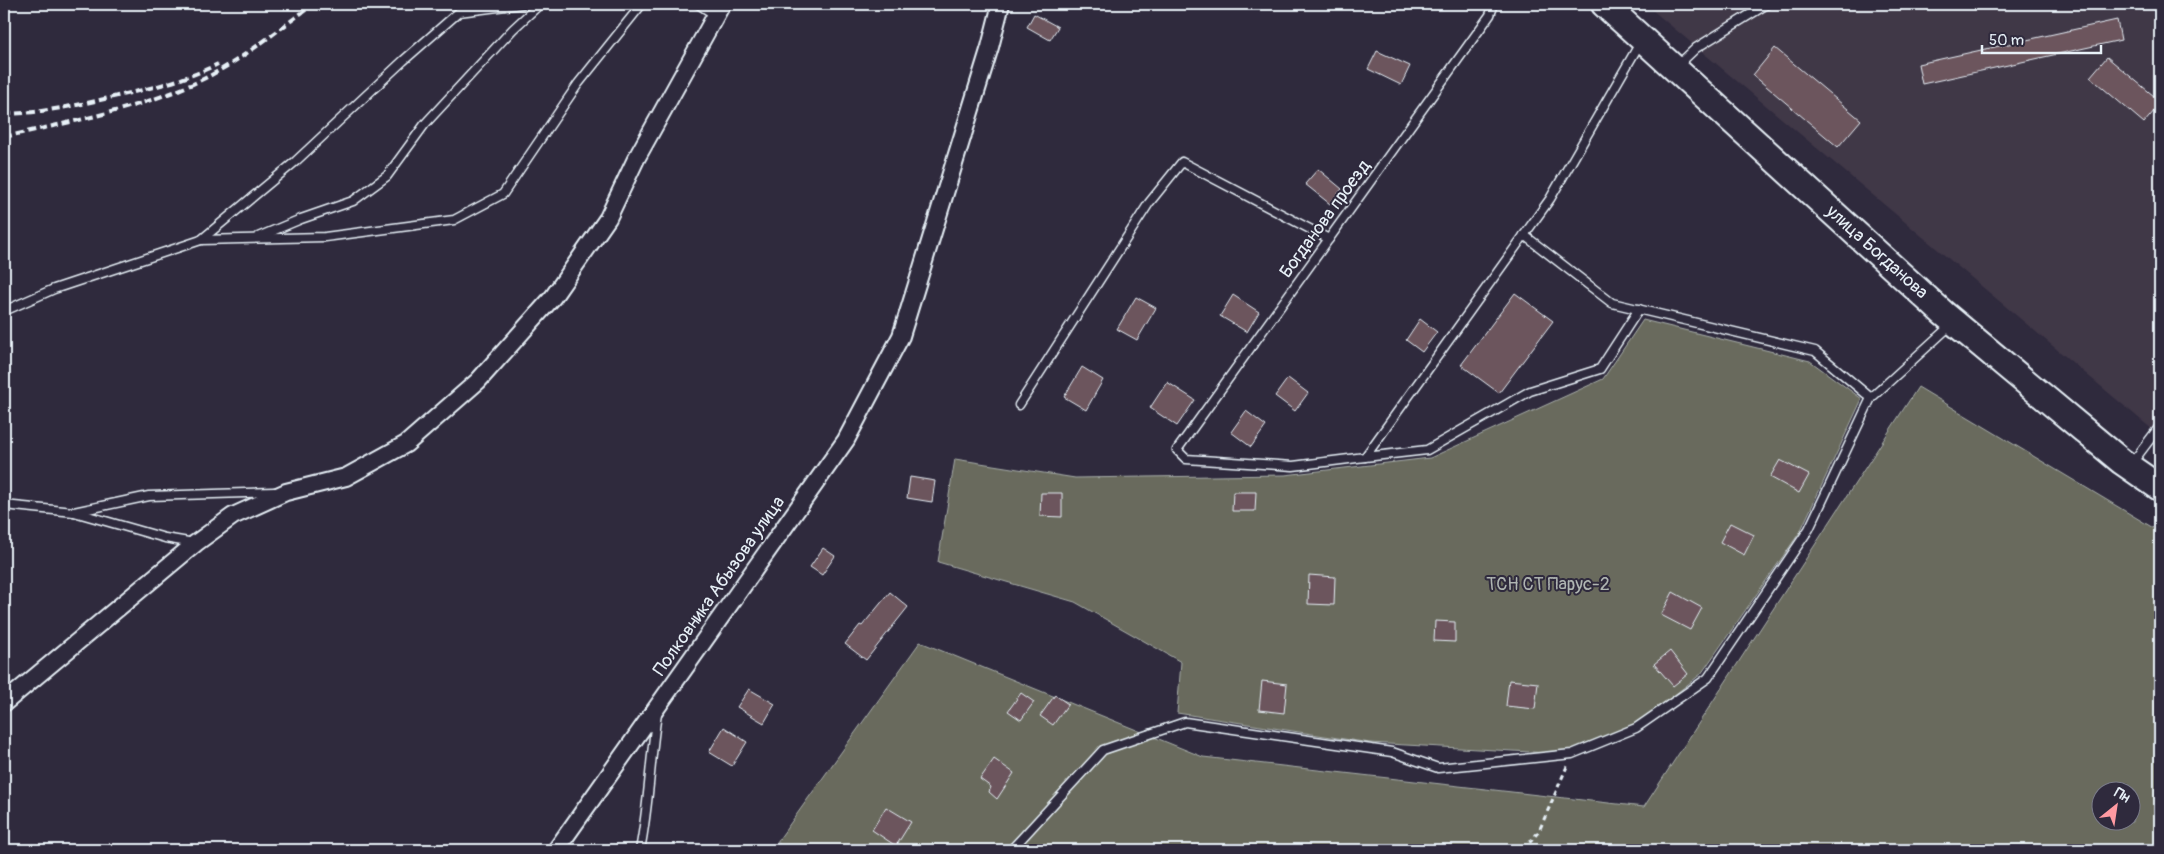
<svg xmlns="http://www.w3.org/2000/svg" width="2164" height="854" font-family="Pangolin,sans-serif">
<rect width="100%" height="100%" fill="#2f2a3d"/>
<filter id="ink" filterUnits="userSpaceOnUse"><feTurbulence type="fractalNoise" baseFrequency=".02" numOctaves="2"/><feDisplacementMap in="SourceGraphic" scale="10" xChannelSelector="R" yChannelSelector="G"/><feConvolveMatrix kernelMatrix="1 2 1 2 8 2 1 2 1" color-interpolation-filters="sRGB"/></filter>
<g filter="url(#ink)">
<path fill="#413747" d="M1645 4H2160V434L2153 430Z"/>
<g fill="#696b5d" stroke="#a8aeaa" fill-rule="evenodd">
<path d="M1643 320 1810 361 1862 399 1800 532 1701 674 1640 722 1567 754 1370 743 1177 713 1181 662 1075 602 938 562 955 459 1075 478 1285 475 1430 458 1603 379Z"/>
<path d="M1918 387 2160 532V850H787L777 842 920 642 1203 757 1644 807ZM2102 792H2132V822H2102Z"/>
</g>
<g fill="#6c555d" stroke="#e8f1f8">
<path d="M1034 14 1058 27 1050 40 1027 27Z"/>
<path d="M2117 20 2121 40 1922 84 1918 64Z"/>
<path d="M1775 48 1861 120 1838 147 1753 75Z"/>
<path d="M1377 51 1410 66 1401 85 1368 69Z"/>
<path d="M2107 57 2160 101V104L2144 123 2090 77Z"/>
<path d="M1318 169 1342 189 1330 204 1305 184Z"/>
<path d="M1515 293 1553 321 1499 393 1461 365Z"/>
<path d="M1233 295 1259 312 1247 332 1220 316Z"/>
<path d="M1136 297 1156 308 1137 340 1117 329Z"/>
<path d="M1420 319 1437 332 1422 352 1406 340Z"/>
<path d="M1082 367 1103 380 1086 410 1064 397Z"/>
<path d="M1288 378 1308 393 1295 411 1275 396Z"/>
<path d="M1167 382 1195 400 1177 426 1150 408Z"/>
<path d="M1246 411 1266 426 1251 447 1231 432Z"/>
<path d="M1780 460 1809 475 1799 493 1770 477Z"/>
<path d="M910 477 935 481 932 502 907 498Z"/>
<path d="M1233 492H1256L1255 511H1232Z"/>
<path d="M1041 493H1062V517L1040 516Z"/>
<path d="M1730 523 1754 535 1744 555 1720 542Z"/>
<path d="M823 548 835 556 822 575 810 567Z"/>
<path d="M1309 575 1335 577 1334 605 1308 604Z"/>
<path d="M890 592 908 607 866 660 845 644 860 625 862 626Z"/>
<path d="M1673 592 1702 608 1690 630 1661 615Z"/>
<path d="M1435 621 1455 622V642L1434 641Z"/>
<path d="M1670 651 1688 674 1673 686 1654 664Z"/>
<path d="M1509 680 1538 683 1535 709 1506 706Z"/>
<path d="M1262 681 1287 684 1284 713 1259 710Z"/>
<path d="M749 689 775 704 764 723 737 707Z"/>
<path d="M1021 693 1034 702 1021 720 1008 711Z"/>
<path d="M1055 695 1068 704 1053 725 1040 716Z"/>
<path d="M724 727 747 742 732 766 709 752Z"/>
<path d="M994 759 1014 773 997 799 989 792 991 787 980 779Z"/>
<path d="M886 807 911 822 896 846 872 830Z"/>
</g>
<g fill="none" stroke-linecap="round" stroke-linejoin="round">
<defs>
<g id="lane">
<path d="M698 4 715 15"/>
<path d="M1494 4 1490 15 1177 450 1186 459 1293 466 1365 457 1550 199 1640 43"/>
<path d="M1676 67 1696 48 1767 4"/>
<path d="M1524 235 1612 303 1815 351 1871 398"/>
<path d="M258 237 301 219 353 201 387 176 425 124 513 29 540 4"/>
<path d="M201 240 325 237 454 220 503 194 578 84 642 4"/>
<path d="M4 311 54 289 201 240 296 161 403 61 459 12 522 4"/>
<path d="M1019 405 1149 203 1182 162 1329 239"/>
<path d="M1365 457 1427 450 1530 391 1600 369 1639 309"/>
<path d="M2132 463 2160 426"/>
<path d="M4 505 74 512 165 538 194 543"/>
<path d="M74 512 149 496 274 492"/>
<path d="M640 850C649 805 650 759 657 714"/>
<path d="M1011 850 1103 750 1185 722 1392 752 1438 768 1572 754 1636 728 1708 678 1809 529 1871 398 1951 325"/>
</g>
<g id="street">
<path d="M4 703 196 543 233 516 286 492 346 477 406 444 478 381 553 297 608 218 636 159 722 4"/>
<path d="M556 850 846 440 901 336 990 47 1001 4"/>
</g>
<path id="primary" d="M1604 4 1943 313 2121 461 2160 488"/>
</defs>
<use href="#lane" stroke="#e8f1f8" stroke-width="11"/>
<use href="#street" stroke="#e8f1f8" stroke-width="20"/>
<use href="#primary" stroke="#e8f1f8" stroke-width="29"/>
<path stroke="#e8f1f8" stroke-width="3" stroke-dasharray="5 4" stroke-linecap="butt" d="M1524 850 1539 831 1568 764"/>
<use href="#lane" stroke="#2f2a3d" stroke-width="8"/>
<use href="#street" stroke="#2f2a3d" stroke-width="16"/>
<use href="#primary" stroke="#2f2a3d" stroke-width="25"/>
<g stroke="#e8f1f8" stroke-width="4" stroke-dasharray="8 4" stroke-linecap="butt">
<path d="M4 114C46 113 88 103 130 93 159 86 190 78 218 64"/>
<path d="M4 137C69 122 136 110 197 82 239 63 276 31 314 4"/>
</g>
</g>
</g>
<g text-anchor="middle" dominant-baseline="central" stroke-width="4" stroke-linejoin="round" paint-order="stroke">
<g font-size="18" fill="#e8f1f8" stroke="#2f2a3d">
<text transform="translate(1325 219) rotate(-54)">Богданова проезд</text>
<text transform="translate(1877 252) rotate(42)">улица Богданова</text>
<text transform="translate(719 586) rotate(-55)">Полковника Абызова улица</text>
</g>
<g font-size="18" fill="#afb5b2" stroke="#2f2a3d">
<text x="1548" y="584">ТСН СТ Парус-2</text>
</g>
</g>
<rect width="2164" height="854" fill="none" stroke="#2f2a3d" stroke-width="20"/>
<rect x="10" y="10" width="2144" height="834" fill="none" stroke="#e8f1f8" stroke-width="2" filter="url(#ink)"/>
<g transform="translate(2116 806) rotate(30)"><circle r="24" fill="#2f2a3d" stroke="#797a88"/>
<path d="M0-4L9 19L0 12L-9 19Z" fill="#ff9aa2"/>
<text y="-8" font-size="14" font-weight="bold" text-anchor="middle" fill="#e8f1f8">Пн</text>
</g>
<path d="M1982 45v8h119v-8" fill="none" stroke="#e8f1f8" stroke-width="2.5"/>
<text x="1989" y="45" font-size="15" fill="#e8f1f8" stroke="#2f2a3d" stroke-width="4" paint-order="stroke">50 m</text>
</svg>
